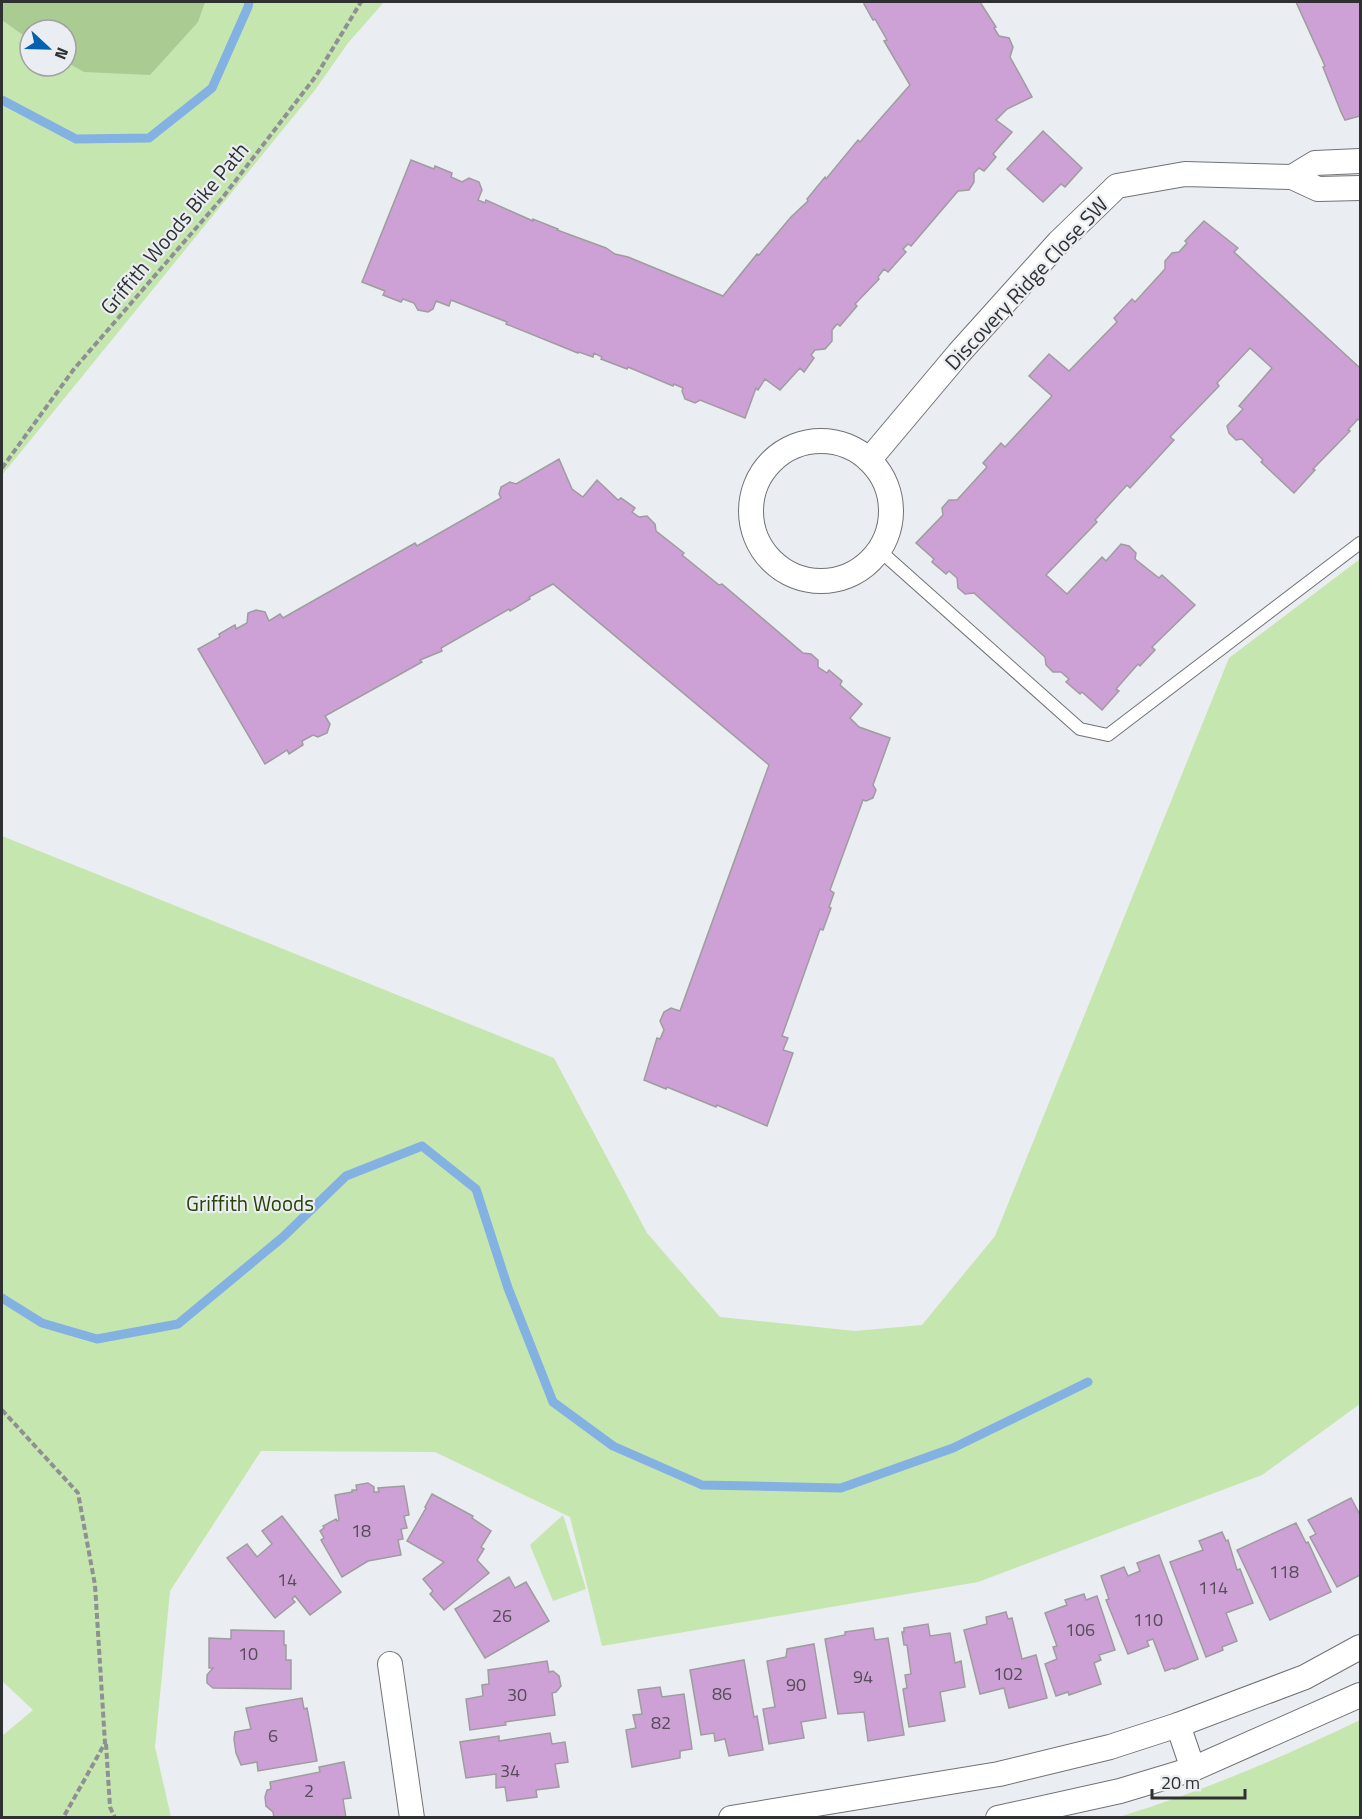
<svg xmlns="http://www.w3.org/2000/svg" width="1362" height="1819" font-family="'Titillium Web',sans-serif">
<rect width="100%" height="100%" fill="#eaedf1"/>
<g fill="#c6e6af" fill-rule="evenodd">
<path d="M2 2H384L348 43 315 90 2 475ZM30 30H66V66H30Z"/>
<path d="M1360 559V1404L1262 1475 978 1582 602 1646 570 1517 435 1452 261 1451 170 1591 155 1747 171 1817H2V1736L33 1710 2 1681V836L554 1058 647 1233 720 1317 855 1331 922 1325 995 1236 1229 658Z"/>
<path d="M563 1515 586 1589 553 1601 530 1545Z"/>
<path d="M1360 1720V1817H1119C1203 1791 1281 1758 1360 1720Z"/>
</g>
<path fill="#aacb91" d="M2 2H205L198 22 150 75 84 72 66 62V30H30V40L2 20Z"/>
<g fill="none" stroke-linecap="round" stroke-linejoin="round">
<g stroke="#83b1e2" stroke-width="9">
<path d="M2 100 76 139 149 138 212 88 248 7 249 2"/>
<path d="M2 1298 42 1323 97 1339 178 1324 283 1237 346 1176 422 1146 476 1189 508 1288 553 1402 613 1446 702 1485 841 1488 953 1448 1088 1382"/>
</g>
</g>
<g fill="#cda1d6" stroke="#9f9c9f" stroke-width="1.5">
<path d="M864 2H980L996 27 994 28 999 36 1009 38 1013 47 1010 57 1032 97 1007 109 996 120 1012 132 993 154 996 157 984 171 979 168 974 173V182L969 190 958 191 911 246 908 244 903 249 906 252 888 272 884 269 878 277 879 279 855 304 857 306 840 326 837 324 832 330V341L825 349 815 350 811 355 814 358 804 372 800 368 780 390 765 379 758 390 756 388 745 418 700 400 695 403 685 399 682 391 683 388 674 384 673 386 628 367 627 369 601 359 602 357 594 353 593 357 579 352 578 353 506 324 507 322 451 300 449 306 436 301 433 309 428 312 418 310 414 303 403 299 401 302 383 295 385 291 362 282 411 160 434 169 435 166 452 173 451 177 462 182 469 178 479 182 482 190 478 200 485 203 486 200 533 221V219L558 229 557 230 606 248 615 254 628 257 723 296 757 254 759 255 791 217 808 201 807 199 825 177 826 179 858 140 860 142 910 85 884 41 887 40 875 19 873 20 864 4Z"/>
<path d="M1296 2H1360V116L1345 120 1341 112 1323 67 1325 66Z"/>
<path d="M1043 131 1082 168 1065 187 1061 184 1043 202 1007 169Z"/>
<path d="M1204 221 1238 248 1234 252 1360 368V421L1358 419 1348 430 1350 431 1313 469 1315 470 1294 493 1261 462 1263 460 1242 439 1236 440 1229 433 1227 426 1243 409 1239 406 1272 368 1250 348 1217 383 1219 386 1170 437 1174 440 1130 488 1127 485 1095 520 1097 522 1046 575 1067 594 1102 557 1106 561 1121 544 1129 546 1136 553 1135 559 1159 578 1162 575 1195 605 1152 647 1155 650 1140 666 1138 664 1116 689 1119 691 1102 710 1082 692 1080 694 1066 682 1069 679 1061 672H1053L1046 665 1045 657 974 593 965 594 958 588 957 578 949 571 946 574 932 562 934 559 916 543 943 515 942 508 949 500H957L987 467 983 463 1001 443 1005 447 1052 396 1029 376 1049 354 1069 371 1117 322 1114 318 1132 299 1135 302 1165 269V261L1172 253 1179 252 1187 243 1185 241Z"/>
<path d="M559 459 572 489 583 497 597 480 618 500 621 498 635 508 632 512 639 517 647 516 655 524 656 531 684 553 682 555 719 585 722 584 803 653 811 654 818 660V667L827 673 829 670 842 681 840 685 862 704 850 718 859 727 890 738 873 785 876 790 873 798 866 801 863 800 830 890 834 893 829 907 831 908 823 930 820 929 782 1036 788 1038 783 1050 793 1053 767 1126 717 1105 716 1107 667 1087 666 1089 644 1080 657 1038 660 1039 664 1030 660 1021 664 1012 671 1008 680 1011 769 765 553 584 529 597 530 599 510 611 509 609 441 648 442 651 420 660 422 662 325 716 330 724 327 733 318 737 313 735 302 741 303 745 289 754 287 750 265 764 198 649 220 637 219 634 235 625 236 629 247 623 248 613 256 610 265 612 269 621 280 614 283 618 415 543 417 546 501 498 499 494 501 487 510 482 516 484Z"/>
<path d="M368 1483 374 1487V1492H379L378 1488 404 1486 409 1515 404 1516 407 1528 401 1529 403 1539 398 1540 401 1555 368 1561 342 1577 321 1540 324 1538 320 1531 324 1528 323 1526 336 1519 337 1521 339 1520 335 1495 352 1492V1490H357L356 1485Z"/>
<path d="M432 1494 473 1516 472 1518 491 1531 481 1547 484 1549 477 1560 489 1573 444 1610 430 1594 433 1591 423 1579 444 1562 407 1541 426 1508 425 1507Z"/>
<path d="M1351 1498 1360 1515V1575L1337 1587 1310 1537 1316 1534 1308 1520Z"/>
<path d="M282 1516 341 1592 310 1615 295 1596 292 1599 295 1602 275 1618 227 1558 247 1544 257 1557 272 1544 262 1531Z"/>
<path d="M1296 1523 1306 1543 1308 1542 1331 1592 1270 1620 1237 1550Z"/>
<path d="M1222 1532 1226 1541 1228 1540 1237 1570 1240 1569 1253 1603 1226 1613 1237 1641 1222 1647 1223 1650 1206 1657 1170 1562 1203 1550 1199 1541Z"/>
<path d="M1159 1555 1198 1659 1174 1669 1173 1668 1165 1671 1153 1639 1147 1641 1149 1646 1128 1654 1106 1600 1109 1599 1101 1576 1124 1567 1128 1576 1140 1571 1137 1563Z"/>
<path d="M509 1577 515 1588 526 1582 549 1621 485 1658 455 1609Z"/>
<path d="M1084 1594 1086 1600 1097 1596 1115 1650 1099 1655 1101 1660 1094 1663 1101 1684 1069 1695 1068 1692 1056 1696 1045 1664 1057 1659 1053 1647 1057 1646 1045 1613 1067 1605 1065 1600Z"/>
<path d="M1006 1612 1008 1619 1012 1618 1022 1659 1036 1655 1047 1698 1009 1708 1004 1688 980 1694 964 1630 987 1624 986 1617Z"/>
<path d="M928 1624 930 1636 950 1633 955 1663 961 1661 965 1687 940 1692 945 1721 909 1727 903 1689 907 1688 905 1675 911 1674 907 1645H904L902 1632H904V1628Z"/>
<path d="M873 1628 875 1640 888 1638 904 1735 868 1741 864 1712 838 1714 825 1639 845 1635V1632Z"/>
<path d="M231 1630 284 1631V1645H286V1660H291V1689L213 1688 207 1683V1675L213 1668H209V1638L231 1639Z"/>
<path d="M814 1644 826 1718 801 1722 804 1738 769 1744 763 1709 775 1707 767 1661 786 1657 787 1649Z"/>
<path d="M744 1660 754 1717 757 1716 763 1750 729 1756 725 1739 715 1741 714 1733 701 1735 690 1670Z"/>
<path d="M547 1661 549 1672 553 1671 559 1676 561 1686 556 1692 552 1693 555 1715 505 1722 506 1725 470 1730 466 1699 483 1696 482 1685 489 1684 488 1670Z"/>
<path d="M660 1687 662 1697 684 1694 692 1749 680 1751V1758L632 1767 626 1730 636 1728 633 1715 642 1714 638 1690Z"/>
<path d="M302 1698 304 1709 307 1708 317 1761 258 1771 257 1762 241 1765 236 1753 234 1739 235 1732 251 1729 246 1708Z"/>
<path d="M550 1733 552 1744 565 1742 568 1762 555 1764 559 1787 536 1790 537 1797 507 1801 505 1787 496 1788V1774L466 1778 460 1742 499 1736V1741Z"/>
<path d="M344 1762 351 1798 343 1799 346 1818H274L273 1812 266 1806 265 1797 267 1790 271 1789 270 1782 320 1772 319 1767Z"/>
</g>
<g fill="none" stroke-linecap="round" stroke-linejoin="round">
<defs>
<path id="service" d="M879 550 1080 729 1108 735 1360 543"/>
<g id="minor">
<path d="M1292 177 1315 163 1360 161"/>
<circle cx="821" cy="511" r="70"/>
<path d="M869 460 959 353 1059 242 1117 186 1185 174 1292 177 1318 189 1360 188"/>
<path d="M390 1664 412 1818"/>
<path d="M1178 1725 1193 1769"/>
<path d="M731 1818 999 1774 1110 1747 1178 1725 1305 1677 1360 1647"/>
<path d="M998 1818 1120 1791 1193 1769 1360 1695"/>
</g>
</defs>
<use href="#service" stroke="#707376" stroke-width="14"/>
<use href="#minor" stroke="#707376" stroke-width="26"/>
<g stroke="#8e9093" stroke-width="4" stroke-dasharray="6 3" stroke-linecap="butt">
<path d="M2 468 74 369 223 197 316 76 361 2"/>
<path d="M2 1410 78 1493 95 1585 105 1743 63 1818"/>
<path d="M106 1744 110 1807 115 1818"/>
</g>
<use href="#service" stroke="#fff" stroke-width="12"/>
<use href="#minor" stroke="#fff" stroke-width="24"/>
</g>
<g text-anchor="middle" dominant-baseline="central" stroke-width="4.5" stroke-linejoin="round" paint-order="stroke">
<g font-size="18" fill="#564c5a">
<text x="361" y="1530">18</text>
<text x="1284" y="1571">118</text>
<text x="287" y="1579">14</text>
<text x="1213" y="1587">114</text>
<text x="502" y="1615">26</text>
<text x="1148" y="1619">110</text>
<text x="1080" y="1629">106</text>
<text x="248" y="1653">10</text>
<text x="1008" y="1673">102</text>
<text x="863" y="1676">94</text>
<text x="796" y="1684">90</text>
<text x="722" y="1693">86</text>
<text x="517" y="1694">30</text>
<text x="661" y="1722">82</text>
<text x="273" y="1735">6</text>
<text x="510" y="1770">34</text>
<text x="309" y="1790">2</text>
</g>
<g font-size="21" fill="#2e3031" stroke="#eaedf1">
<text transform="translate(174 228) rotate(-50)">Griffith Woods Bike Path</text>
<text transform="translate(1026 283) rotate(-47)">Discovery Ridge Close SW</text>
</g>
<g font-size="21" fill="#274404" stroke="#eaedf1">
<text x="250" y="1203">Griffith Woods</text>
</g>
</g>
<rect width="1362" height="1819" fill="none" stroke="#2e3031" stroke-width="6"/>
<g transform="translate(48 48) rotate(112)"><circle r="28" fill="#eaedf1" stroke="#9fa1a4" stroke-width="1.5"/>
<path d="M0-4.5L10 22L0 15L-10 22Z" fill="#0161ae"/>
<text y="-9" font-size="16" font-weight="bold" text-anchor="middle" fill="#2e3031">N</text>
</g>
<path d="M1152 1789v9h93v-9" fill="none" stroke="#2e3031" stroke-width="3"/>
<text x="1161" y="1789" font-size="18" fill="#2e3031" stroke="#eaedf1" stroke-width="4.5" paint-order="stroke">20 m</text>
</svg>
